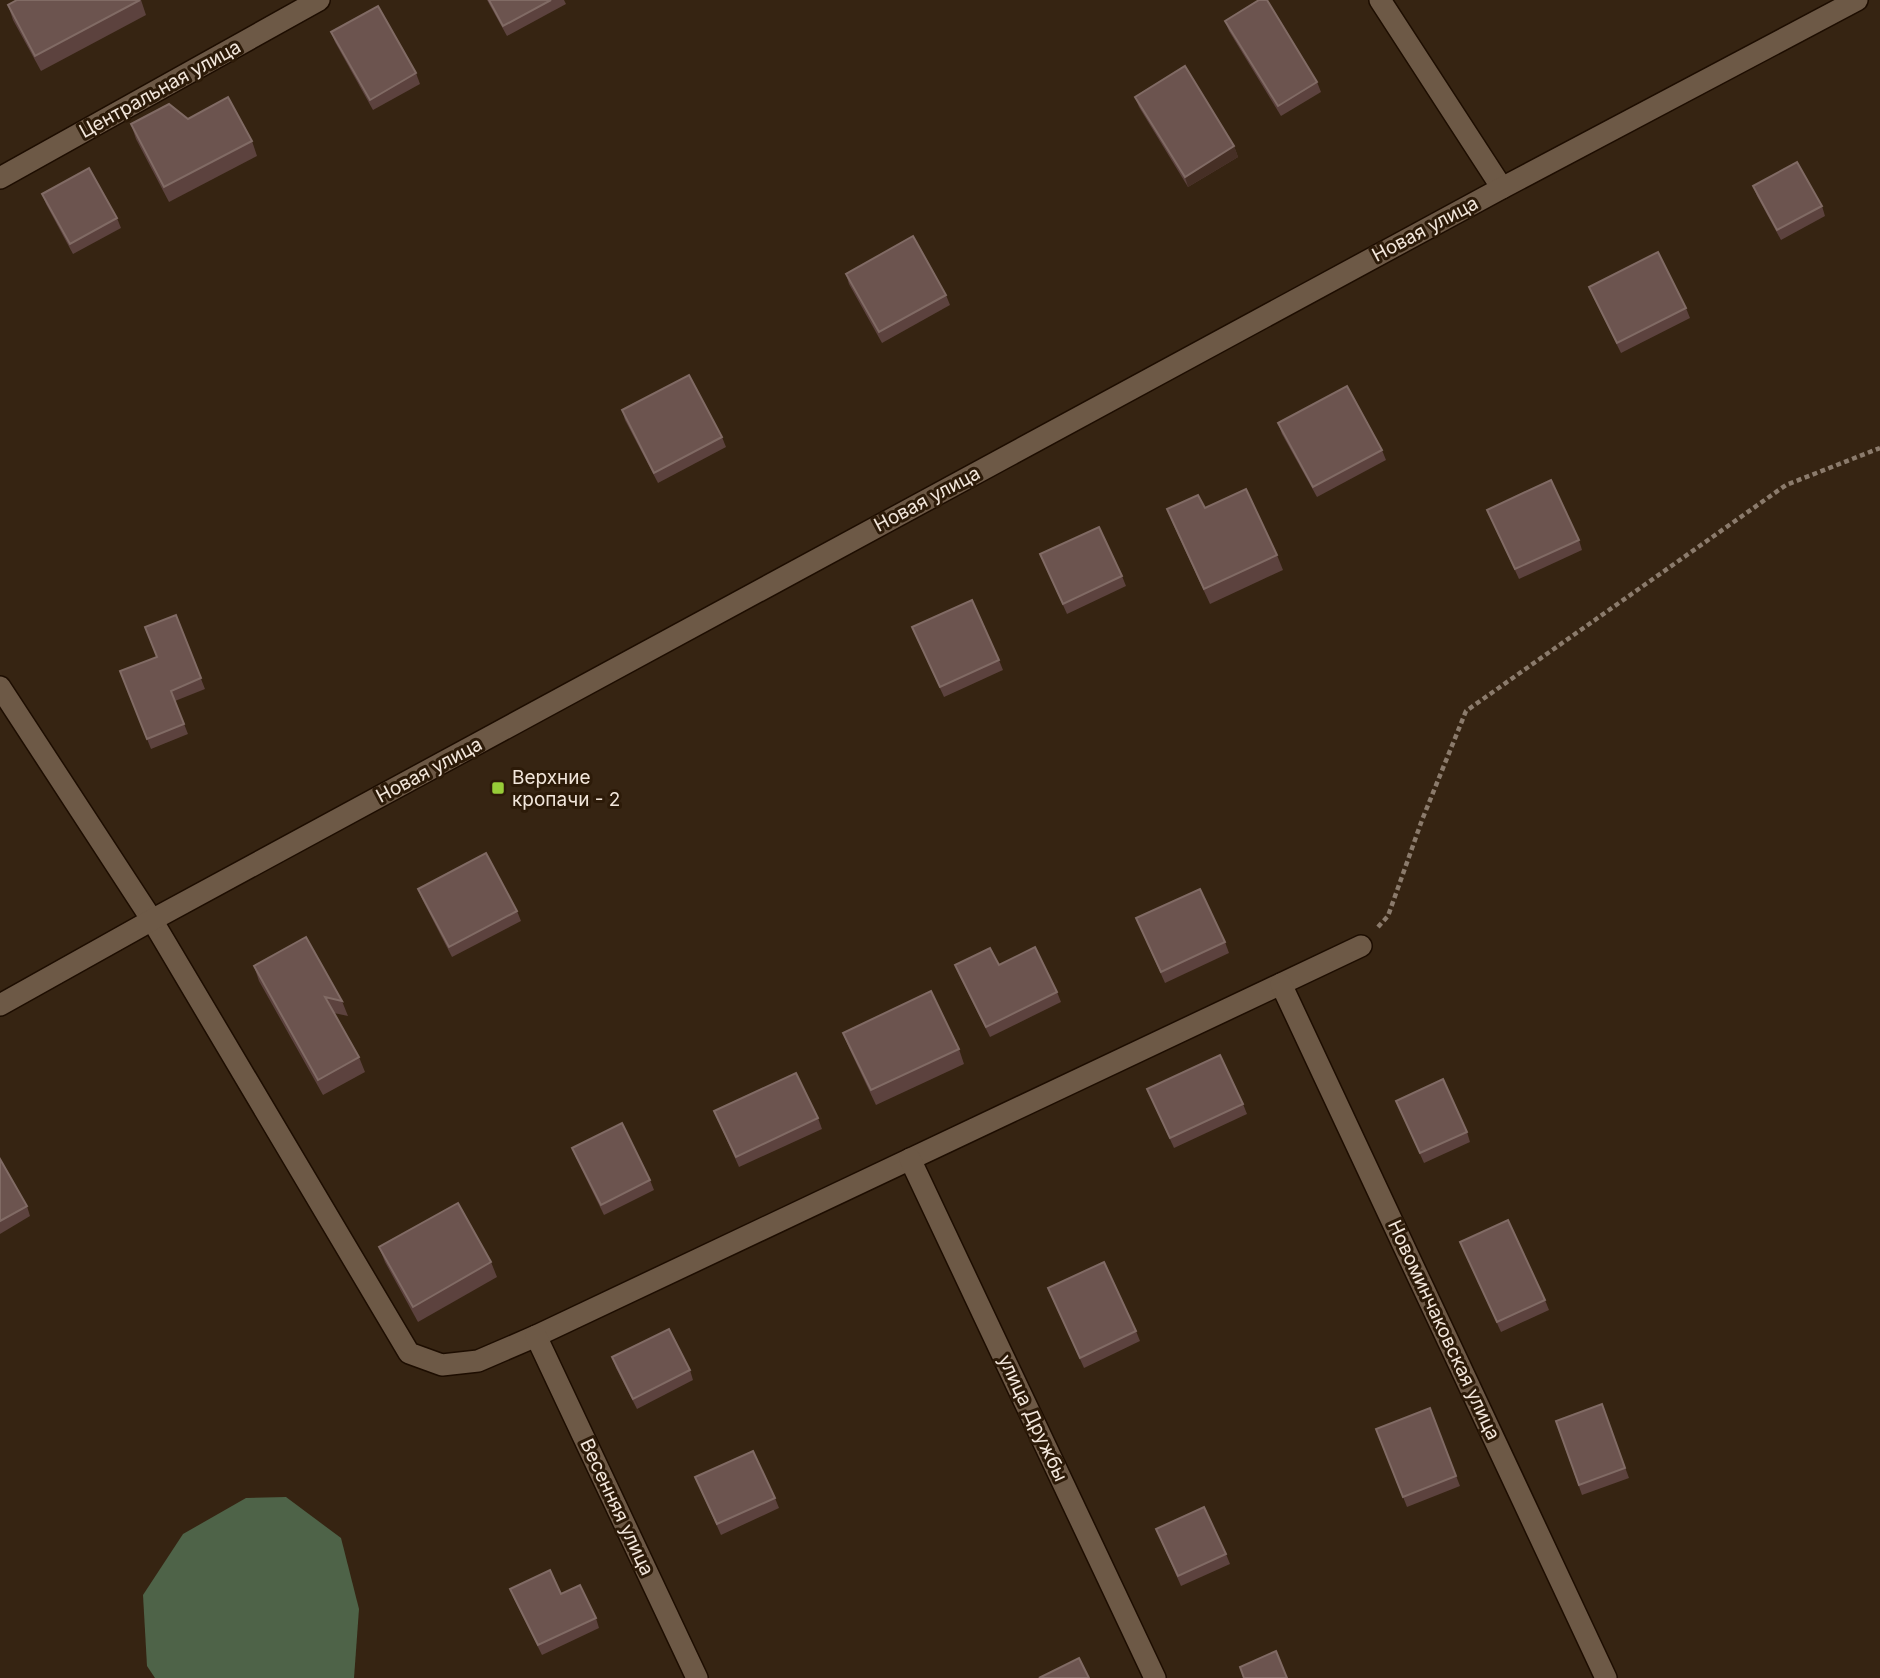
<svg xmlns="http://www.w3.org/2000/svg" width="1880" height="1678" font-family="Inter,sans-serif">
<rect width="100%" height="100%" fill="#362412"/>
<path fill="#4e6348" d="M286 1497 341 1538 359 1609 354 1678H155L147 1666 143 1595 183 1534 246 1498Z"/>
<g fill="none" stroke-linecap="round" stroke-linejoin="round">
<defs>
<g id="minor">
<path d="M1380 0 1502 188"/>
<path d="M0 178 319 0"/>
<path d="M0 687 152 920 409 1353 442 1365 478 1361 536 1336 1361 946"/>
<path d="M1281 984 1606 1678"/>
<path d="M0 1005 152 920 1502 188 1857 0"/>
<path d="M910 1159 1155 1678"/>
<path d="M536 1336 697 1678"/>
</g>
</defs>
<use href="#minor" stroke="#1d0d00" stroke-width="24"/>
<path stroke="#8b7b6c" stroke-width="4.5" stroke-dasharray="5 3.5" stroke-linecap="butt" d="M1378 927 1388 916 1422 820 1466 711 1786 485 1880 448"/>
<use href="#minor" stroke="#6d5946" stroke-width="21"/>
</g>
<g fill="#5c423e">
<path d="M141 0 146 15 41 71 13 20 8 5Z"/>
<path d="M487 0H564L566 4 507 36Z"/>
<path d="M1225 21 1317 82 1321 92 1281 116 1229 31Z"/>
<path d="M331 32 416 73 420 84 373 110 335 42Z"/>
<path d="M1135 97 1234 146 1238 157 1188 187 1139 107Z"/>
<path d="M188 119 252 141 257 156 169 202 136 139 131 124Z"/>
<path d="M1753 186 1822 206 1825 216 1781 240 1757 196Z"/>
<path d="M42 194 117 218 121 228 73 254 46 204Z"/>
<path d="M846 274 946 295 950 305 882 343 849 284Z"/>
<path d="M1589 287 1686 308 1690 318 1621 353 1593 297Z"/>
<path d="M622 410 722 437 726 447 658 483 625 420Z"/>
<path d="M1278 423 1382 450 1386 460 1317 497 1282 434Z"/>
<path d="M1167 509 1277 555 1283 570 1210 604 1173 524Z"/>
<path d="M1487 510 1579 540 1582 550 1519 579Z"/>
<path d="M1040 554 1122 576 1126 586 1067 614Z"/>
<path d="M176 615 205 689 175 701 188 734 151 749 120 671 156 657Z"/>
<path d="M912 627 999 660 1003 670 944 697Z"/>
<path d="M418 889 517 911 521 921 452 957 422 899Z"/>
<path d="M1136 918 1225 942 1229 953 1165 983Z"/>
<path d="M955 965H999L1057 992 1061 1002 990 1037 959 975Z"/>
<path d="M254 966 342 1001 348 1016 334 1013 359 1057 365 1072 323 1095 259 981Z"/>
<path d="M843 1033 959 1049 964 1064 876 1105 849 1048Z"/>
<path d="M1147 1089 1243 1104 1247 1114 1174 1148Z"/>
<path d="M1396 1101 1467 1132 1470 1142 1424 1163Z"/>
<path d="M714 1111 818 1118 822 1129 739 1167Z"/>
<path d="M572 1148 650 1180 654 1190 604 1215 576 1158Z"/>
<path d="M0 1159 27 1206 30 1216 0 1234Z"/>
<path d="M1460 1242 1545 1300 1549 1310 1501 1332Z"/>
<path d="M379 1247 491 1262 497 1277 418 1322 385 1262Z"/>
<path d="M1048 1288 1136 1331 1140 1341 1084 1368Z"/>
<path d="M612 1357 690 1370 693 1380 637 1409 616 1368Z"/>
<path d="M1602 1404 1629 1478 1582 1495 1556 1421Z"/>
<path d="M1430 1408 1460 1486 1407 1507 1376 1429Z"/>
<path d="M695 1477 775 1498 779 1508 721 1535Z"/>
<path d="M1156 1529 1226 1554 1230 1564 1181 1586Z"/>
<path d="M510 1589 561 1594 596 1618 599 1628 542 1655 514 1599Z"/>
</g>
<path fill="#462f25" d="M1234 146 1238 157 1188 187 1185 177Z"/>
<g fill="#6c544f" stroke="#816b65" stroke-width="2">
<path d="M17 0H140L35 56 8 5Z"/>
<path d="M489 0H551L503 26Z"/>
<path d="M1259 0H1267L1317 82 1278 106 1225 21Z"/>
<path d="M378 6 416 73 370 100 331 32Z"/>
<path d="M1185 66 1234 146 1185 177 1135 97Z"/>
<path d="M228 97 252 141 164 187 131 124 169 104 188 119Z"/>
<path d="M1797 162 1822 206 1777 230 1753 186Z"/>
<path d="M89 168 117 218 70 244 42 194Z"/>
<path d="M913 236 946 295 879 332 846 274Z"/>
<path d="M1658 252 1686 308 1617 343 1589 287Z"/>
<path d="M689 375 722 437 654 473 622 410Z"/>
<path d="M1347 386 1382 450 1313 487 1278 423Z"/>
<path d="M1551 480 1579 540 1515 569 1487 510Z"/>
<path d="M1246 489 1277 555 1204 589 1167 509 1198 495 1205 508Z"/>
<path d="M1099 527 1122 576 1063 604 1040 554Z"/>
<path d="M972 600 999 660 940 687 912 627Z"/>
<path d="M176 615 201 678 171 691 184 724 147 739 120 671 157 657 145 627Z"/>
<path d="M486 853 517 911 449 947 418 889Z"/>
<path d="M1200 889 1225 942 1161 972 1136 918Z"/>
<path d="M306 937 342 1001 325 997 359 1057 318 1080 254 966Z"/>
<path d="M1035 947 1057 992 986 1027 955 965 990 948 999 965Z"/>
<path d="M931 991 959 1049 871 1090 843 1033Z"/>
<path d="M1220 1055 1243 1104 1170 1138 1147 1089Z"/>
<path d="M796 1073 818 1118 736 1157 714 1111Z"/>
<path d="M1443 1079 1467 1132 1420 1153 1396 1101Z"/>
<path d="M622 1123 650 1180 601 1205 572 1148Z"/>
<path d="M0 1159 27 1206 0 1221Z"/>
<path d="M458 1203 491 1262 413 1307 379 1247Z"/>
<path d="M1508 1220 1545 1300 1497 1322 1460 1242Z"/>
<path d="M1104 1262 1136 1331 1080 1358 1048 1288Z"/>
<path d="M669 1329 690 1370 633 1399 612 1357Z"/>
<path d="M1602 1404 1625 1468 1579 1485 1556 1421Z"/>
<path d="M1430 1408 1456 1476 1403 1497 1376 1429Z"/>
<path d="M753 1451 775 1498 717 1524 695 1477Z"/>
<path d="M1204 1507 1226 1554 1178 1576 1156 1529Z"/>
<path d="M550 1570 561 1594 580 1585 596 1618 538 1645 510 1589Z"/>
<path d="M1276 1651 1287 1678H1244L1240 1667Z"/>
<path d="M1079 1658 1089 1678H1039Z"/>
</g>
<rect fill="#97cc38" stroke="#2c1a08" stroke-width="2.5" x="491" y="781" width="14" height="14" rx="3.5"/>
<g text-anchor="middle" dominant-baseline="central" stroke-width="6" stroke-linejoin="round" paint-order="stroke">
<g font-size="19" fill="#f2e6db" stroke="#2c1a08">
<text transform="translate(160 89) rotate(-29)">Центральная улица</text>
<text transform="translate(1425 229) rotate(-28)">Новая улица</text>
<text transform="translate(927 499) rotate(-28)">Новая улица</text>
<text transform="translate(429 770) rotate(-28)">Новая улица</text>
<text transform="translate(1444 1330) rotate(65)">Новоминчаковская улица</text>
<text transform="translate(1033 1418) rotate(65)">улица Дружбы</text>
<text transform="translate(617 1507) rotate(65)">Весенняя улица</text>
</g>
<g font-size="19" fill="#f2e6db" stroke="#2c1a08" text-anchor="start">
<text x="512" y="777">Верхние<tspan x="512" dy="22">кропачи - 2</tspan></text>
</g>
</g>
</svg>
